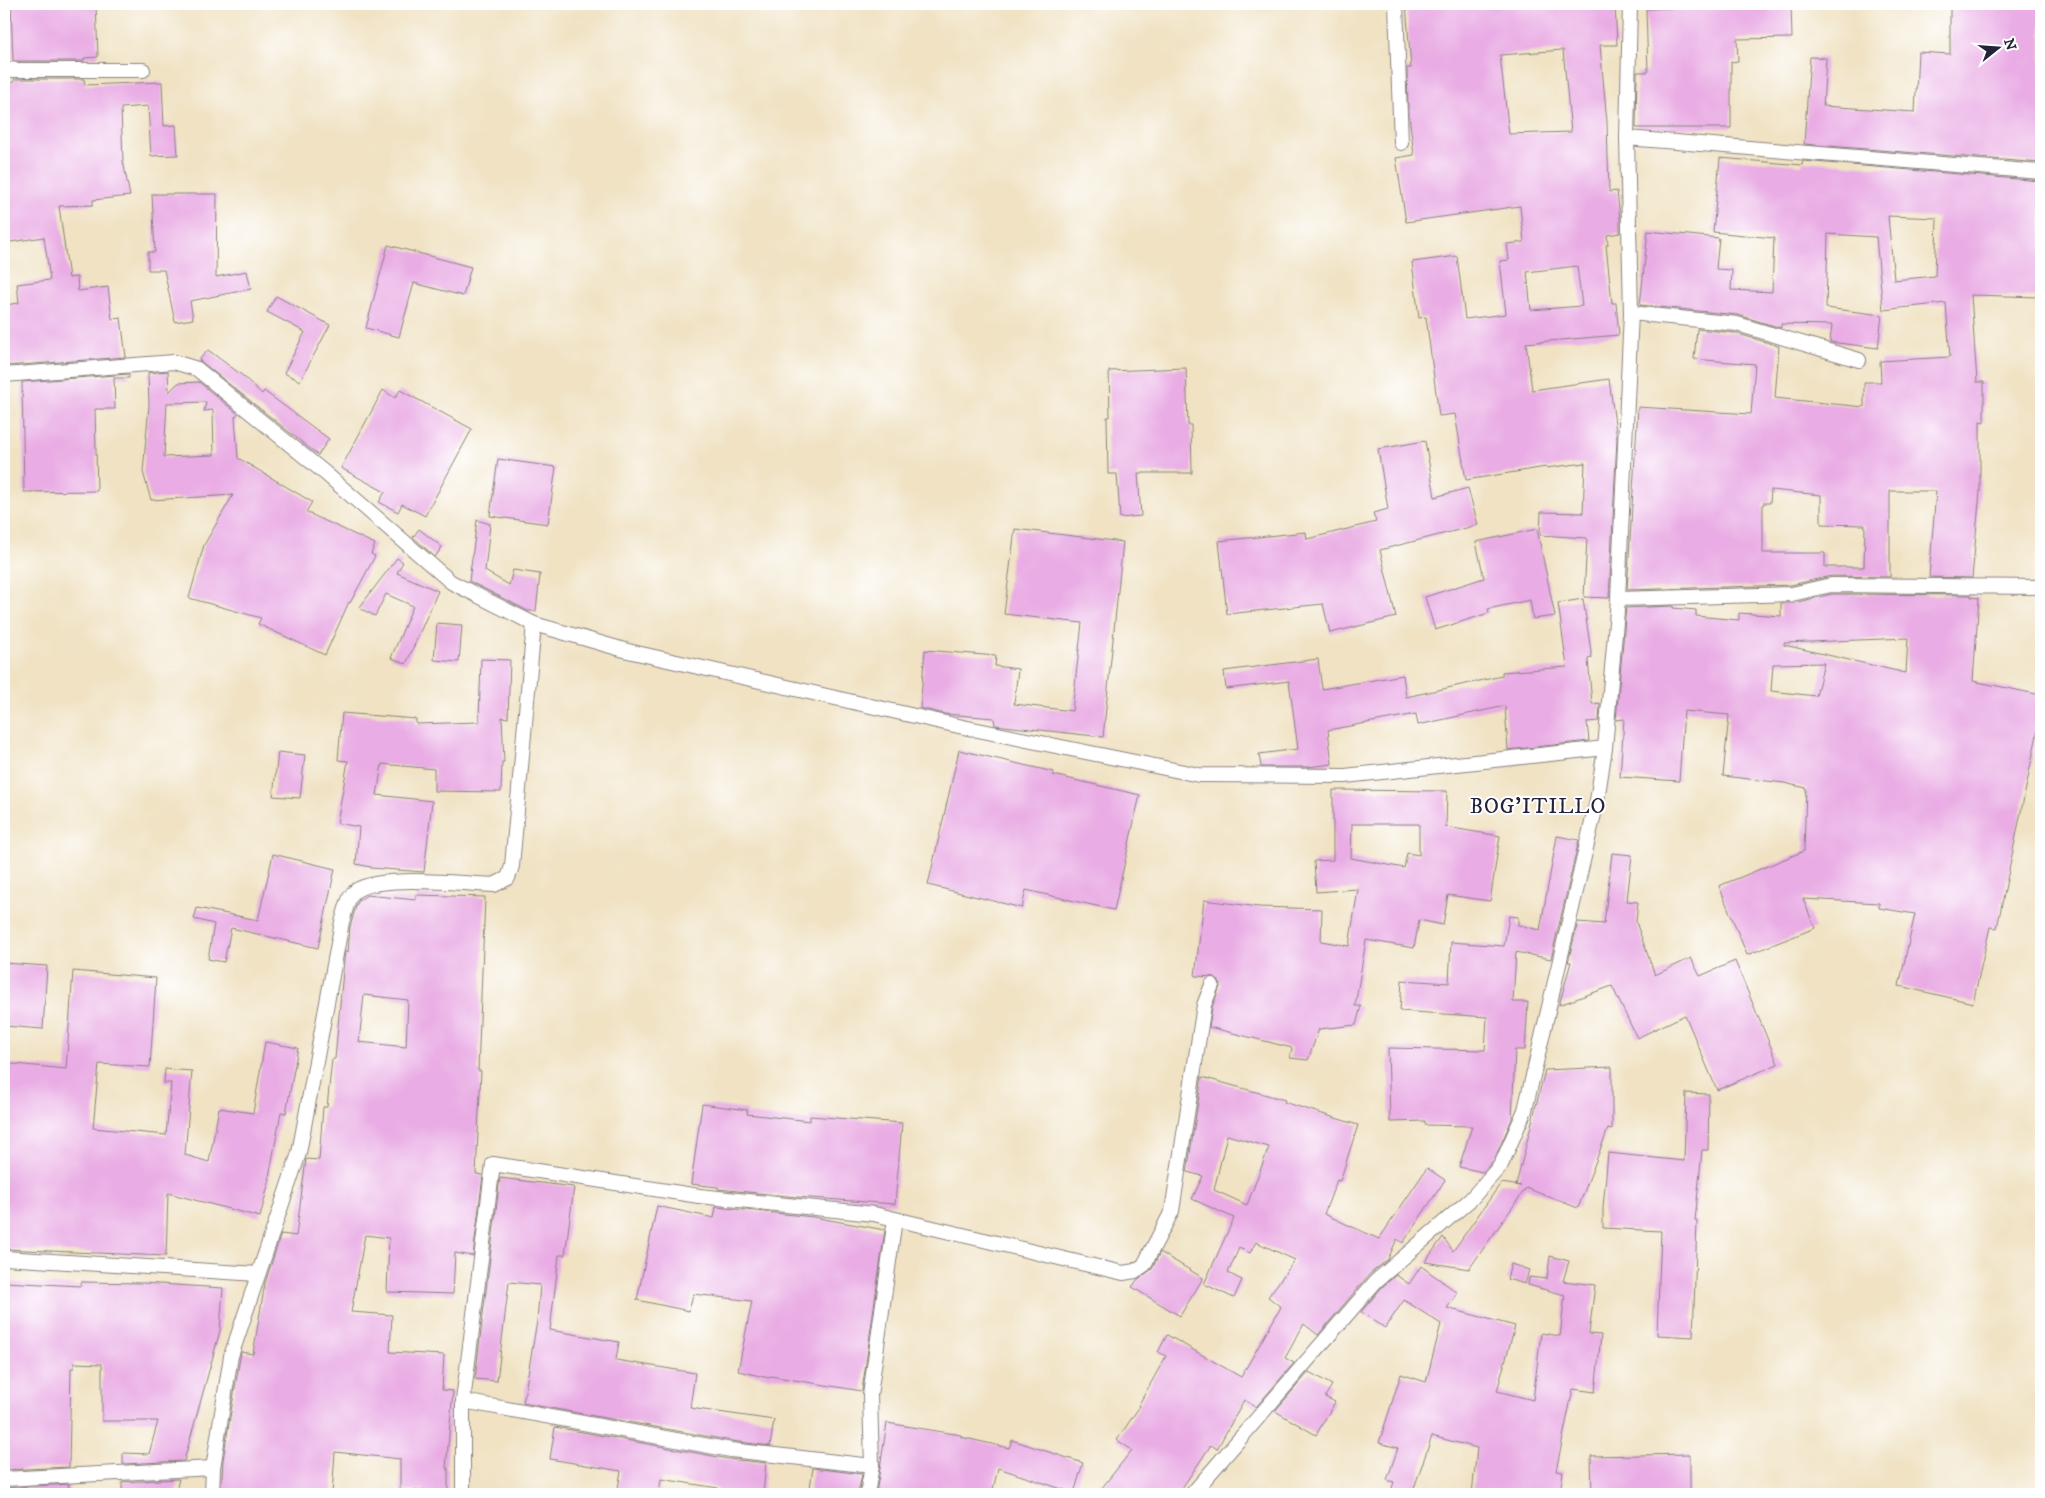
<svg xmlns="http://www.w3.org/2000/svg" width="2045" height="1498" font-family="'IM FELL DW Pica',serif">
<rect width="100%" height="100%" fill="#fff"/>
<filter id="ink" filterUnits="userSpaceOnUse"><feTurbulence type="fractalNoise" baseFrequency=".02" numOctaves="2"/><feDisplacementMap in="SourceGraphic" scale="10" xChannelSelector="R" yChannelSelector="G"/><feConvolveMatrix kernelMatrix="1 2 1 2 8 2 1 2 1" color-interpolation-filters="sRGB"/></filter>
<filter id="wash" filterUnits="userSpaceOnUse"><feTurbulence type="fractalNoise" baseFrequency=".0096" numOctaves="4" result="noise"/><feDisplacementMap in="SourceGraphic" scale="20" xChannelSelector="R" yChannelSelector="G"/><feGaussianBlur stdDeviation="1.12" result="paint"/><feColorMatrix in="noise" values="0 0 0 0 0 0 0 0 0 0 0 0 0 0 0 0 0 1.4 0 .05"/><feComposite in="paint" operator="in"/></filter>
<g filter="url(#wash)">
<rect width="100%" height="100%" fill="#f0e2c3"/>
<g id="blocks">
<g fill="#e9ace4" fill-rule="evenodd">
<path d="M11 4H96L98 57 84 58V61H13Z"/>
<path d="M1406 4H1615L1617 45H1600L1607 122 1609 192 1617 191 1620 219V233L1607 235 1608 245H1606L1612 303H1616L1619 335 1526 343 1532 390 1609 379 1617 439 1609 598 1584 597 1587 538 1540 535 1541 512 1583 513 1585 463 1546 468V467L1466 480 1455 414 1439 416 1426 317 1419 318 1412 262 1457 256 1465 319 1506 314 1500 261 1509 260 1507 244 1524 242 1520 206 1406 222 1396 158 1414 155 1408 108 1407 68H1411ZM1563 50 1571 132 1509 134 1500 55ZM1577 266 1582 306 1531 310 1527 272Z"/>
<path d="M1741 4H1791L1792 38 1737 39 1738 61 1731 62V128H1636L1637 72H1648L1646 9 1741 6Z"/>
<path d="M1950 4H2041V163L1804 144 1810 57 1826 58 1823 106 1915 112 1918 52 1950 54Z"/>
<path d="M14 79H84L85 85 162 82 164 126 176 125 178 155 151 156 148 106 121 108 123 161 130 196 93 200V205L59 206 69 278 77 277 78 291 108 287 112 319 121 318 126 357 6 366 4 341V305L19 303 17 284 50 280 44 237 4 243V84L14 82Z"/>
<path d="M1720 158 1802 165 1803 161 2041 181V297L1971 295 1977 382H1984V422L1980 421V491L1972 578 1929 577 1936 491H1890V577L1831 576 1791 585 1627 590 1638 407 1751 414 1755 364 1694 359 1697 329 1735 333 1779 346 1775 398 1864 407V382H1881L1880 361 1950 357 1946 303 1883 310 1876 237 1828 234 1826 308 1882 315 1878 348 1830 342 1832 325 1781 324V328L1738 315 1640 305 1648 231 1719 238 1716 269 1732 270 1731 290 1772 292 1774 238 1713 232ZM1888 216 1937 218 1935 276 1894 280ZM1771 490 1821 495V524L1865 525 1864 567H1825V553H1763V503H1770Z"/>
<path d="M152 194H217L216 277 247 271 251 289 190 301 193 319 175 322 164 270H148V252H155Z"/>
<path d="M388 245 471 267 463 296 414 283 399 337 366 328Z"/>
<path d="M276 296 330 325 300 381 284 373 305 332 267 312Z"/>
<path d="M208 350 243 376 262 394 264 391 329 439 318 455 199 360Z"/>
<path d="M1186 368 1188 425H1191L1192 473H1138L1141 516 1120 518 1117 474H1108L1107 417H1110L1109 371Z"/>
<path d="M168 371 169 392 178 383 199 382 238 414 235 417 238 458 312 502 306 512 375 544 371 554 375 556 350 603 349 602 325 655 258 624 261 618 189 598 204 545 233 495 151 500 143 472 149 405 148 373ZM206 402 204 411 213 410 214 455 164 457 167 403Z"/>
<path d="M129 374V378H114L115 409H95L97 491 24 492 22 382Z"/>
<path d="M383 390 395 398 400 390 472 429 425 516 402 504 398 512 379 502 385 492 341 468Z"/>
<path d="M1425 441 1435 497 1468 488 1478 525 1380 550 1396 617 1330 633 1323 604 1227 614 1219 541 1306 532 1307 539 1376 522 1373 513 1388 509 1378 449Z"/>
<path d="M498 459 556 467 548 524 490 516Z"/>
<path d="M477 520 490 524 485 571 509 585 513 570 540 574 536 611H528L469 581Z"/>
<path d="M419 529 442 547 435 557 413 537Z"/>
<path d="M1015 529 1123 542 1103 737 995 725 994 718 945 714 920 708 925 650 996 656 995 666 1018 669 1014 704 1072 711 1082 623 1004 614Z"/>
<path d="M1537 529 1555 616 1533 619 1530 600 1488 609 1489 613 1435 630 1425 597 1484 578 1476 542Z"/>
<path d="M397 558 403 562 397 573 438 591 406 664 391 658 413 606 386 594 375 616 359 608Z"/>
<path d="M1832 594 1971 595V597L1979 598 1973 681 2041 695V715L1997 928 1990 927 1973 1003 1899 986 1915 914 1879 908V903L1803 899 1815 928 1747 955 1719 886 1804 851 1806 788 1784 783 1723 776 1729 715 1684 711 1679 781 1620 777 1624 719 1616 720 1626 608 1673 606V608L1696 610V616L1739 620V613L1781 616V603H1794ZM1908 638 1906 673 1784 645V643ZM1824 663 1816 696 1771 691 1773 664Z"/>
<path d="M1583 599 1592 658 1588 659 1592 704 1600 703 1599 721 1587 722 1589 741 1508 750 1505 706 1418 725 1416 714 1328 730 1332 764 1308 767H1261L1259 754 1298 749 1289 681 1226 689 1224 671 1318 659 1322 689 1403 675 1406 697 1502 676V672L1567 667 1558 603Z"/>
<path d="M437 623 462 625 459 662 434 660Z"/>
<path d="M481 659 510 660 508 718 502 717 504 762H502L501 792 434 791V769L382 764 377 795 432 801 424 872 371 868V867L356 864 359 827 337 823 348 761 338 760 342 713 416 719V724L479 722Z"/>
<path d="M959 750 1054 772 1053 775 1140 795 1114 910 1026 890 1022 908 928 885Z"/>
<path d="M278 752 305 755 300 798 273 796Z"/>
<path d="M1333 790 1447 791 1446 827 1500 836 1490 901 1448 895 1443 925 1419 920 1414 948 1366 940 1355 1006H1361L1356 1025 1319 1029 1308 1060 1290 1058 1292 1048 1209 1027 1212 1007 1221 984 1215 977 1195 976 1204 900 1259 907 1322 909 1321 941 1349 946 1358 889 1316 892 1314 861 1333 860ZM1352 824H1419V855L1407 853 1404 868 1351 858Z"/>
<path d="M1557 836 1579 840 1551 959 1516 952 1513 1002H1528L1525 1050H1515L1512 1119 1494 1160 1483 1172 1459 1167 1472 1126 1425 1125V1121L1390 1122 1388 1048 1485 1050 1487 1017 1400 1011 1402 980 1449 983 1451 942 1504 946 1509 916 1518 917V925L1540 930Z"/>
<path d="M1612 853 1632 855 1627 901 1638 902 1636 922 1655 975 1691 958 1700 976 1735 961 1778 1064 1717 1090 1685 1015 1637 1038 1612 986 1559 1005 1571 962H1568L1578 922 1604 924Z"/>
<path d="M273 854 335 869 318 948 231 928 224 962 208 959 214 924 194 919 197 908 258 920Z"/>
<path d="M367 895 416 900V895L485 897 478 1071H481L476 1174 483 1175 473 1256 455 1253 453 1294 387 1292 389 1238 365 1235 351 1312 392 1315 390 1352 444 1355 442 1390 453 1391 446 1468H448V1494H424V1490L400 1491V1459L335 1452 332 1494H221L223 1460 241 1352 253 1354 265 1283 281 1234 296 1236 306 1159 319 1160 323 1107H327L332 1059H335L344 960 345 952H348L350 927 356 906 359 900ZM364 995 408 1000 406 1047 359 1042Z"/>
<path d="M4 963 47 966 43 1029 4 1026Z"/>
<path d="M73 971 156 978 150 1067 99 1064 93 1128 166 1135 171 1083H164L165 1069 192 1071 185 1155 209 1162 219 1108 253 1113 265 1042 298 1048 286 1113 281 1112 269 1177 270 1178 260 1217 168 1193 166 1256 4 1249V1063L66 1069Z"/>
<path d="M1612 1067V1130L1608 1129 1578 1208 1526 1188 1469 1269 1425 1262 1443 1237 1453 1251 1501 1183 1521 1186 1516 1185 1545 1070Z"/>
<path d="M1202 1077 1285 1100 1284 1102 1358 1125 1340 1181 1337 1180 1324 1214 1379 1239 1427 1168 1445 1180 1403 1243 1397 1239 1388 1259 1369 1275 1318 1335 1304 1324 1285 1358 1294 1363 1256 1407 1244 1400 1217 1449 1211 1445 1178 1494H1097L1132 1450 1117 1440 1140 1406H1138L1166 1356 1158 1352 1167 1335 1241 1377 1281 1307 1268 1297 1295 1260 1256 1242 1250 1253 1239 1248 1228 1273 1242 1280 1234 1298 1204 1284 1234 1218 1192 1199 1203 1176 1187 1172ZM1227 1135 1269 1147 1247 1205 1214 1190Z"/>
<path d="M1686 1093 1709 1094 1708 1150H1702L1695 1221H1697L1693 1337 1657 1335 1661 1231 1603 1228V1208L1608 1153 1684 1161Z"/>
<path d="M702 1104 748 1110 747 1114 810 1121V1116L902 1123 895 1204 797 1197 718 1189V1187L691 1184Z"/>
<path d="M500 1178 574 1187 565 1255H559L550 1330 619 1342 616 1360 695 1373 690 1408 774 1420 770 1446 732 1441 523 1403 537 1321 540 1285 509 1282 497 1381 475 1379Z"/>
<path d="M657 1206 714 1218 716 1207 813 1217 885 1230 862 1391 770 1376 769 1378 738 1371 752 1301 693 1294 689 1311 637 1300Z"/>
<path d="M1160 1252 1203 1278 1180 1316 1132 1287 1137 1280 1152 1269Z"/>
<path d="M1550 1256 1569 1261 1563 1281 1595 1285 1589 1334 1601 1335 1595 1392 1573 1389 1556 1471 1563 1472 1560 1494H1472L1477 1448 1432 1436 1412 1494H1390L1394 1482 1387 1480 1398 1448 1379 1443 1401 1374 1426 1382 1441 1324 1404 1300 1385 1328 1361 1312 1382 1287 1396 1275 1409 1284 1421 1266 1458 1293 1447 1308 1515 1326 1497 1391 1533 1400 1541 1333 1560 1336 1565 1295 1528 1285 1529 1277 1547 1279Z"/>
<path d="M1511 1264 1529 1270 1525 1284 1507 1279Z"/>
<path d="M4 1282 81 1286V1282L143 1283 223 1288 220 1331 184 1461 123 1464V1453L149 1454 158 1421H102V1364L74 1363V1368H71L69 1467 4 1470Z"/>
<path d="M1309 1372 1332 1385 1325 1397 1335 1402 1316 1435 1275 1411Z"/>
<path d="M887 1423 961 1435V1437L1009 1448 1012 1440 1083 1463 1074 1493 998 1468 992 1494H876Z"/>
<path d="M555 1427 729 1459 766 1463 763 1494H718V1488L661 1479 659 1494H617L621 1471 550 1459Z"/>
<path d="M1690 1454V1494H1592L1591 1456Z"/>
<path d="M813 1468 862 1474 858 1494H809Z"/>
<path d="M179 1479 175 1494H122V1482Z"/>
<path d="M69 1484 68 1494H4V1488Z"/>
</g>
</g>
</g>
<g filter="url(#ink)">
<use href="#blocks" fill-opacity="0" stroke="#89827f" stroke-width="1"/>
<g fill="none" stroke-linecap="round" stroke-linejoin="round">
<defs>
<g id="minor">
<path d="M1396 4 1401 143"/>
<path d="M4 70H143"/>
<path d="M1627 138 2041 172"/>
<path d="M1631 313 1737 324 1859 360"/>
<path d="M4 375 174 362 197 369 325 473 451 582 534 624 628 651 963 727 1199 775 1345 776 1605 748"/>
<path d="M1618 599 1792 594 1831 585 2041 587"/>
<path d="M895 1219 1123 1273 1135 1271 1144 1265 1172 1211 1204 1005 1212 985"/>
<path d="M4 1258 258 1274"/>
<path d="M463 1401 731 1450 872 1466"/>
<path d="M4 1479 213 1468"/>
<path d="M212 1494 213 1468 231 1356 299 1153 342 922C345 914 347 899 353 893 372 873 465 884 494 885L508 878 512 866 534 624"/>
<path d="M463 1494V1401L493 1164 699 1196 874 1214 895 1219 870 1395 872 1466 867 1494"/>
<path d="M1192 1494 1376 1281 1471 1199 1501 1165 1525 1110 1597 801 1605 748 1618 599 1631 313 1627 138 1630 4"/>
</g>
</defs>
<use href="#minor" stroke="#89827f" stroke-width="16"/>
<use href="#minor" stroke="#fff" stroke-width="14"/>
</g>
</g>
<g text-anchor="middle" dominant-baseline="central" stroke-width="4" stroke-linejoin="round" paint-order="stroke">
<g font-size="21" letter-spacing="1" fill="#22223b" stroke="#fff">
<text x="1538" y="807">BOG'ITILLO</text>
</g>
</g>
<rect width="2045" height="1498" fill="none" stroke="#fff" stroke-width="20"/>
<g transform="translate(1998 48) rotate(73)" stroke="#ffffff" stroke-width="4" paint-order="stroke">
<path d="M0-4L9 19L0 12L-9 19Z" fill="#22223b"/>
<text y="-8" font-size="14" font-weight="bold" text-anchor="middle" fill="#22223b">N</text>
</g>
</svg>
